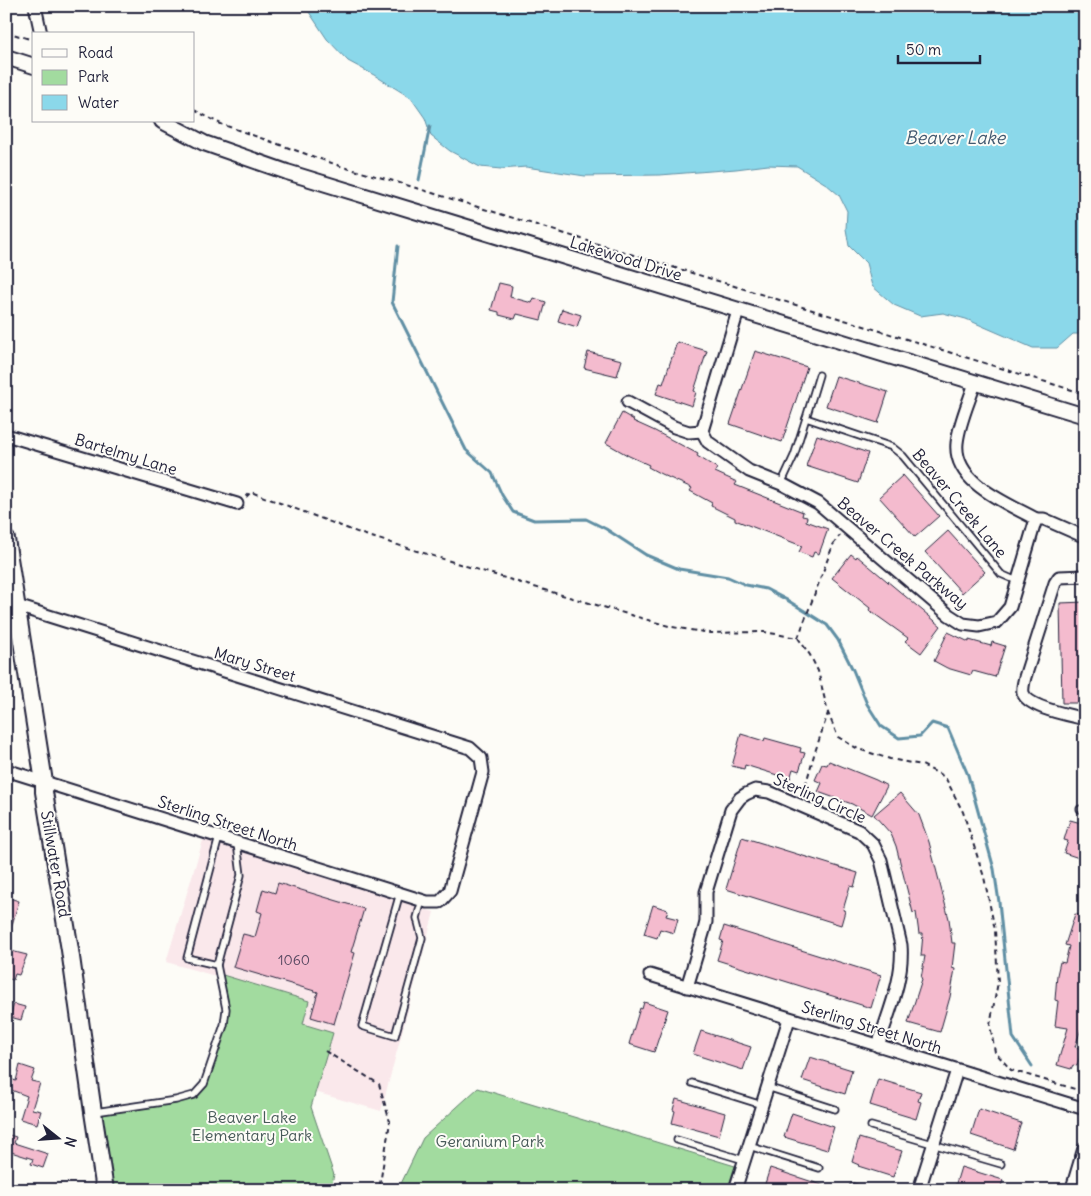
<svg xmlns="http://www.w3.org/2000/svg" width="1091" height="1196" font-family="Delius,sans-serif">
<rect width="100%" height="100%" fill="#fdfcf7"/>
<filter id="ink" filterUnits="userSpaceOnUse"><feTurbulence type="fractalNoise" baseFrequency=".02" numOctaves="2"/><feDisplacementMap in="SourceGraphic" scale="10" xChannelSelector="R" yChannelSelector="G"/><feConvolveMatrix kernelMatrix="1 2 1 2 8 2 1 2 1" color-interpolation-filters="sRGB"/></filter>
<g filter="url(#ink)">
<path fill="#fae8eb" d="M204 837 434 912 381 1111 221 1065 226 979 166 962Z"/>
<g fill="#a2db9f" stroke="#627e6d">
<path d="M216 973 309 1001 303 1024 333 1033 311 1107 334 1175 330 1190H105L93 1112 194 1095 204 1084 226 1009Z"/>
<path d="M478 1088 735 1166 727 1190H398L423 1138Z"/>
</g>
<path fill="#8bd8ea" stroke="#618fa4" d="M305 6H1085V334H1073L1057 348H1033L966 319 943 313 920 316 894 305 872 286 866 263 849 246 846 229 847 211 839 195 826 184 797 166 768 165 736 169 660 175 585 176 526 167 501 169 480 167 450 151 431 136 425 118 411 98 374 75 348 61 327 39Z"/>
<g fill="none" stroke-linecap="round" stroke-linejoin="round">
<g stroke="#618fa4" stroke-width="3">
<path d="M419 180 430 126"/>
<path d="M398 246 392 302 466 450 492 473 502 495 513 512 534 520 586 519 606 529 646 555 679 569 728 577 746 585 766 589 787 600 827 625 838 640 853 670 867 704 881 726 899 738 920 736 932 723 948 728 968 775 994 869 999 902 1013 1037 1032 1066"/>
</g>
</g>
<g fill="#f4bbce" stroke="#22223b">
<path d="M499 283 512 286 510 297 532 303 534 298 546 302 541 320 517 314 515 319 499 315V312L491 310Z"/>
<path d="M562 309 581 315 577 327 558 321Z"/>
<path d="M677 342 707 351 694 391 696 392 692 406 656 394 660 383 663 384Z"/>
<path d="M755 351 807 367 782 442 730 424Z"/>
<path d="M588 352 622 360 617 376 584 368Z"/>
<path d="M836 376 888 392 878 423 826 406Z"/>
<path d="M622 413 634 420 633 421 655 431 698 454 697 456 717 468 715 472 737 482 735 485 803 512 802 516 807 517 806 521 828 529 819 554 814 552 812 557 799 552 802 546 735 520V518L711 506 712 503 690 491 692 488 661 474 648 467 649 465 629 456 606 443Z"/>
<path d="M817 435 868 453 858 483 806 466Z"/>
<path d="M903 475 939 516 915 537 879 497Z"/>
<path d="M948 531 985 572 962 593 925 552Z"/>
<path d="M851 554 856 558 857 556 941 626 921 653 905 641 908 638 869 610 870 608 832 578Z"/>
<path d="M1085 602V703H1062L1060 603Z"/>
<path d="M948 632 969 642V640L991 646 992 642 1005 646 995 677 973 671 971 675 947 668 934 661Z"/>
<path d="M741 734 764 741 765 738 801 748 800 752 805 753 799 771 793 769 790 779 745 765 744 769 732 766Z"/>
<path d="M829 761 876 780 887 786 872 815 852 804 818 792 822 783 815 780 822 764 827 765Z"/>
<path d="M900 793 919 815 929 842 949 919 952 943H955L952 968 955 969 950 997 940 1032 908 1023 922 979 921 978 925 956H921L923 934H919L916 912 913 913 896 846 891 834 874 815Z"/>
<path d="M1070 820 1085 824V860L1064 853 1068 841 1064 840Z"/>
<path d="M742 837 858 873 854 887 850 886 843 910 845 911 841 925 726 889Z"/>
<path d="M278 883 364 909 351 952 355 953 334 1024 311 1017 318 992 233 967 243 934 255 937 262 913 257 911 263 889 275 893Z"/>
<path d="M6 897 19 901 9 935 6 934Z"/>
<path d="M653 905 668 910 666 916 678 919 674 933 660 929 657 938 644 934Z"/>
<path d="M1075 914 1085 916V1030L1081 1029 1075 1047 1082 1049 1077 1066 1073 1065 1071 1069 1057 1065 1068 1028 1055 1026 1058 1001 1055 1000 1057 975 1060 962 1065 963 1069 946 1065 945Z"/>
<path d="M724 926 881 975 871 1008 717 960 723 941 720 940Z"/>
<path d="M11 951 27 955 19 975 15 974 13 980 6 978V966Z"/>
<path d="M644 1002 668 1010 654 1052 629 1044 640 1008 642 1009Z"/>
<path d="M14 1004 25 1007 21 1020 10 1017Z"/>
<path d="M701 1031 751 1047 743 1070 693 1054Z"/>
<path d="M810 1057 852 1070 845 1094 802 1080Z"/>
<path d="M20 1065 35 1070 31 1081 40 1083 32 1109 41 1111 37 1124 20 1119 27 1096 6 1088 8 1078 16 1081Z"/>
<path d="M878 1079 921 1092 918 1101 921 1102 916 1119 870 1105Z"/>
<path d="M676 1099 725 1113 719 1136 672 1123 675 1111 673 1110Z"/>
<path d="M979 1109 1021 1123 1013 1149 971 1135Z"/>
<path d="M792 1113 834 1127 827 1150 784 1137Z"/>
<path d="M6 1134 16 1137 14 1143 48 1154 43 1168 31 1164 33 1159 11 1152 8 1161H6Z"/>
<path d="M859 1138 902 1151 893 1177 858 1166 859 1165 852 1162Z"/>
<path d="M961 1167 1003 1180 1000 1190H954Z"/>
<path d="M770 1168 831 1188 830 1190H763Z"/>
</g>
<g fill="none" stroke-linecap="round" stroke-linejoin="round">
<defs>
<g id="service">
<path d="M806 418 819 375"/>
<path d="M781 484 794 456 806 418 892 447 903 456 1001 574 1017 581"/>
<path d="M1080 809 1085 811"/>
<path d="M219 837 187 958 217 965 241 875 237 843"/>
<path d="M400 893 362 1026 395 1036 422 938 417 918 422 900"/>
<path d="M692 1083 762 1105"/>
<path d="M767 1087 835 1109"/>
<path d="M95 1112 176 1100 194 1095 204 1084 224 1025 226 1009 217 965"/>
<path d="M871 1126 1001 1164"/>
<path d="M677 1140 744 1160"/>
<path d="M749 1146 819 1168"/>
<path d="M853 1187 863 1190"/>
</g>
<g id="minor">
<path d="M35 6 41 34"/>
<path d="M738 311 702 431 708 442 749 471 784 485 818 503 949 615 963 624 979 626 997 622 1010 607 1036 519C1007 503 953 483 957 443 959 423 969 402 975 383"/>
<path d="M628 402 674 427 689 432 702 431"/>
<path d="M6 435 237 504"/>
<path d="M1036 519H1044L1085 537"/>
<path d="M1085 576 1059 577 1055 583 1025 677C1024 681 1022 688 1023 693 1028 708 1070 715 1085 719"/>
<path d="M6 770 427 902H440L450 891 483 772 481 758 470 748 17 606"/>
<path d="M650 975 1085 1109"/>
<path d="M687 987 704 930 706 922V892L731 810 740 798 746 794 755 790 769 792 859 831 873 844 881 860 901 945C904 979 888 1013 878 1046"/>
<path d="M735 1190 789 1019"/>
<path d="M919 1190 957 1070"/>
</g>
<g id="tertiary">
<path d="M6 57 34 66"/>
<path d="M162 121 204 143 287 172 1085 416"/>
<path d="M1073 1190 1085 1150"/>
</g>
<path id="secondary" d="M6 539 44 782V792L70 950 93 1112 105 1190"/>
</defs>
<use href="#service" stroke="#22223b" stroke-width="9"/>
<use href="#minor" stroke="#22223b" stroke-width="15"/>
<use href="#tertiary" stroke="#22223b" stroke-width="18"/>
<use href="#secondary" stroke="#22223b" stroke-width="20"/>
<g stroke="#22223b" stroke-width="2" stroke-dasharray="5 4" stroke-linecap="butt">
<path d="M6 32 30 39"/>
<path d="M194 110 221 124 343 167 390 180 1085 394"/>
<path d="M246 497 251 492 362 534 531 586 672 627 710 633 764 632 798 638 810 655 818 671 828 713 838 737 858 749 890 759 922 765 945 777 963 812 984 877 995 930 998 982 990 1025 995 1052 1011 1070 1085 1092"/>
<path d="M798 638 833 545 840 535"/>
<path d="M803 794 814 755 828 713"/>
<path d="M325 1051 379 1084 390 1122 379 1190"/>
</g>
<use href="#service" stroke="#fdfcf7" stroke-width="5.5"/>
<use href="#minor" stroke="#fdfcf7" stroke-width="11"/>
<use href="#tertiary" stroke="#fdfcf7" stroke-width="14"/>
<use href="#secondary" stroke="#fdfcf7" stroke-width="16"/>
</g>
</g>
<g text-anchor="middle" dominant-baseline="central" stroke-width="4" stroke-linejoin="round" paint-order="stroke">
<g font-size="14" fill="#564860">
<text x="294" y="960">1060</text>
</g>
<g font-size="16" fill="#22223b" stroke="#fdfcf7">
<text transform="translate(626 258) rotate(17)">Lakewood Drive</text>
<text transform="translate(126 454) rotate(17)">Bartelmy Lane</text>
<text transform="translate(960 503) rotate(50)">Beaver Creek Lane</text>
<text transform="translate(903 553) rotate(40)">Beaver Creek Parkway</text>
<text transform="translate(255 664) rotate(17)">Mary Street</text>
<text transform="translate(820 798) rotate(24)">Sterling Circle</text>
<text transform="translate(228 823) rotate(18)">Sterling Street North</text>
<text transform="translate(56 864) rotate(80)">Stillwater Road</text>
<text transform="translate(872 1027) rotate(17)">Sterling Street North</text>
</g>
<g font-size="16" fill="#485a59" stroke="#fdfcf7">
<text x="252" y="1117">Beaver Lake<tspan x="252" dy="18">Elementary Park</tspan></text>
<text x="490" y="1141">Geranium Park</text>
</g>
<g font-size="18" font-style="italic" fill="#425970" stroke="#fdfcf7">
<text x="955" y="137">Beaver Lake</text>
</g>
</g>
<rect width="1091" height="1196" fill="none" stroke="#fdfcf7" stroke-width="25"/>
<rect x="12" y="12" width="1066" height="1171" fill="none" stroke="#22223b" stroke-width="2" filter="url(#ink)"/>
<rect x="32" y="32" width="162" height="90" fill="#fdfcf7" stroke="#a5a5ac"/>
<rect x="42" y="49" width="25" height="8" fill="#fdfcf7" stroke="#a5a5ac"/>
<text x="78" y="58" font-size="15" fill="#22223b">Road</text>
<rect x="42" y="70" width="25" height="15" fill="#a2db9f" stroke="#a5a5ac"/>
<text x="78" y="82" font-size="15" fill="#22223b">Park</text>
<rect x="42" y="95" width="25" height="15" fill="#8bd8ea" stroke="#a5a5ac"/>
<text x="78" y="108" font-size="15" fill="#22223b">Water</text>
<g transform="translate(58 1138) rotate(107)" stroke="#fdfcf7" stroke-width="4" paint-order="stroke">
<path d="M0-4L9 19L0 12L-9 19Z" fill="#22223b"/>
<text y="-8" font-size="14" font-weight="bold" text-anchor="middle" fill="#22223b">N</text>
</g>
<path d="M898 55v8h82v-8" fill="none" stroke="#22223b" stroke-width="2.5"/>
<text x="906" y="55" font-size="15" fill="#22223b" stroke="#fdfcf7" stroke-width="4" paint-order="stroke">50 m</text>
</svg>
